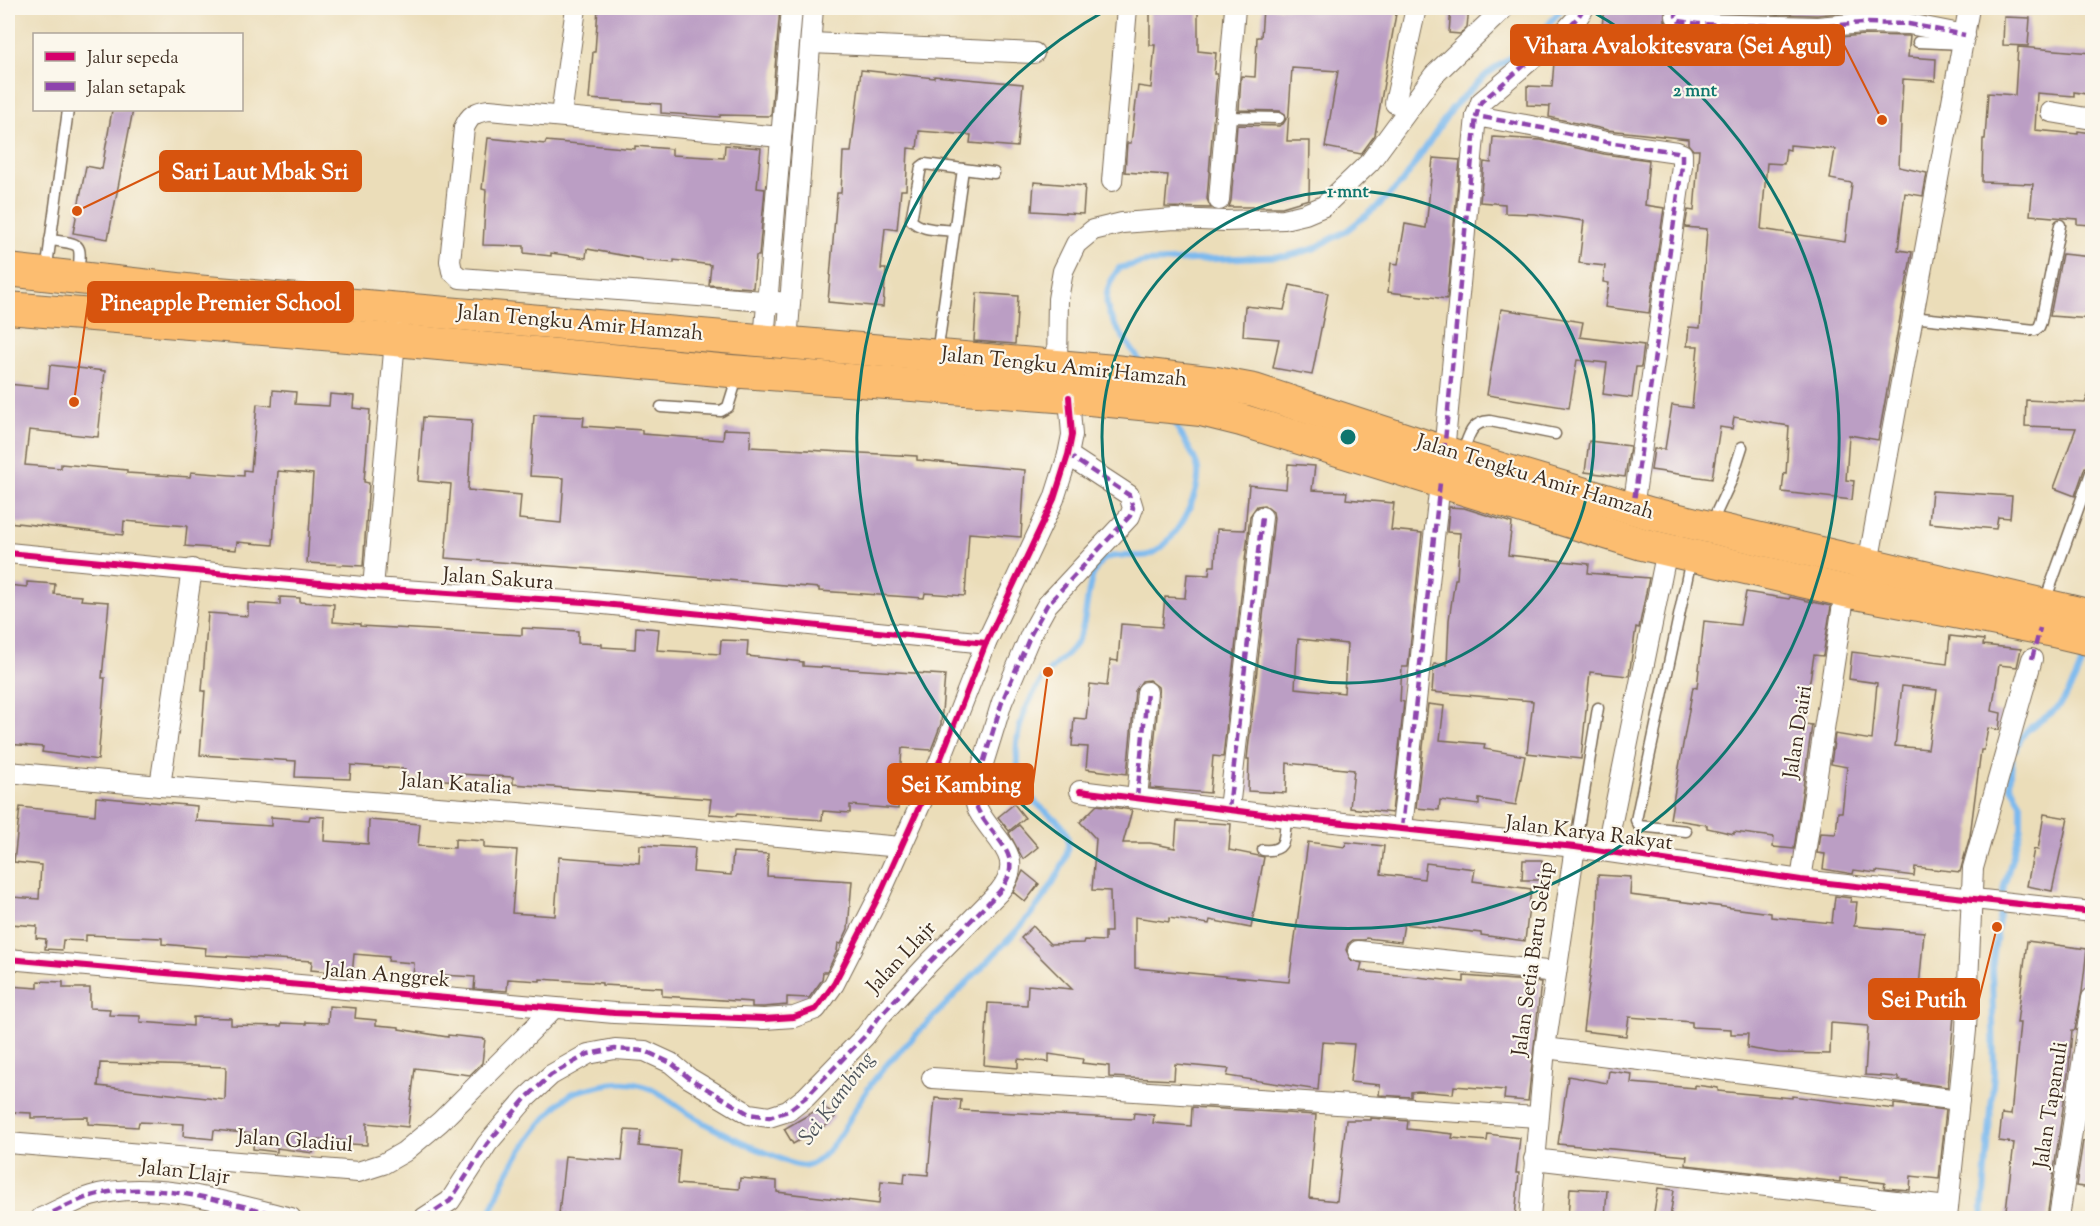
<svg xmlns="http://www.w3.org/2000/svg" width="2100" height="1226" font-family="'Sorts Mill Goudy',serif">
<rect width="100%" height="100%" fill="#fbf7ec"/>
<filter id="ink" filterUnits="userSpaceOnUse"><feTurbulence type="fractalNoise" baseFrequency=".0167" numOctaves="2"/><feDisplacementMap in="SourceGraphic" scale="12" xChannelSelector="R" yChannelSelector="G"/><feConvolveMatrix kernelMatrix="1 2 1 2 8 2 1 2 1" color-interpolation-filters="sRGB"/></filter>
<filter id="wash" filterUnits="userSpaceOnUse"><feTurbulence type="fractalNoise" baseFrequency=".008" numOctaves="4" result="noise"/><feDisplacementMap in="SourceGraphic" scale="24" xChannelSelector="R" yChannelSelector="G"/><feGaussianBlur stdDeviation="1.35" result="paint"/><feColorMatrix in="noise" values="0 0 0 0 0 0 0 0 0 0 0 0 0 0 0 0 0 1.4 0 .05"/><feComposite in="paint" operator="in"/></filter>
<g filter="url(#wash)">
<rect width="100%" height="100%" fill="#ebddb9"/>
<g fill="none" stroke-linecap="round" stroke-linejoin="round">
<g stroke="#7bb9ee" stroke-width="6">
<path d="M1141 364C1122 329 1088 309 1119 268L1146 262 1287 256 1313 249 1346 231 1378 206 1404 180 1452 108 1487 74 1535 41 1562 8"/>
<path d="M2016 749C2026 723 2037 726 2055 710 2070 695 2081 667 2087 647"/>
<path d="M485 1218C495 1209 497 1194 503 1182 515 1156 549 1107 573 1093 580 1090 588 1089 595 1087 648 1072 662 1099 702 1122 726 1135 751 1147 777 1157 787 1162 800 1169 811 1164 834 1154 852 1112 866 1092 872 1081 881 1072 888 1063 918 1033 948 1002 977 972 1008 940 1040 910 1060 870 1065 860 1071 846 1067 835 1062 819 1042 812 1033 799 1008 764 1014 728 1034 693 1038 685 1044 677 1050 670 1062 658 1075 650 1081 633 1088 613 1086 579 1100 563 1111 550 1133 559 1148 555 1173 549 1205 489 1197 465 1192 450 1178 431 1171 417"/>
<path d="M1982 1218 1994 1073 1992 967 2004 886 2021 828V803L2010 785 2012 761"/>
</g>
</g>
<g id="blocks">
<g fill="#bb9ec4" fill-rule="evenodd">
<path d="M598 8H780L771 116 720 115V117L661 113V104L589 99 593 52H595Z"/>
<path d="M1150 8H1198V51L1216 53 1214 74H1217L1207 199 1211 208 1165 207 1168 175 1125 172 1127 143H1131L1138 86 1151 88 1155 45H1150Z"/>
<path d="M1263 8H1311L1349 10V8H1397L1375 135 1361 154 1325 147 1338 71 1292 68 1287 141H1310L1309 199 1282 207H1229L1231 201 1237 125 1279 126 1283 124 1286 119 1285 114 1280 111 1239 110 1241 76 1255 77 1257 37H1261Z"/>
<path d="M1451 8H1469L1467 27 1460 34 1449 33Z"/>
<path d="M1604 8H1665V21L1672 31 1698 36 1817 39 1863 35 1908 36H1910L1908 57 1936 59 1935 81 1903 79 1899 167 1927 173 1923 196 1905 193 1898 250 1912 252 1878 440 1849 435 1846 480 1854 481 1852 500 1782 492 1784 473 1786 474 1789 426 1734 417 1732 429 1720 427 1712 479 1651 470 1654 449H1665L1672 405 1692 408 1698 346H1687L1689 327 1700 328 1707 229 1685 227 1688 210 1694 211 1699 150H1693L1688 144V139L1608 130 1549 117 1550 106 1527 105V86L1552 87 1554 62 1577 64 1578 35 1586 26 1602 27ZM1790 145 1835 149 1830 179 1852 183 1845 242 1761 229 1767 163 1784 164 1786 149 1790 150Z"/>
<path d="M1689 8H1912L1911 12 1862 11 1817 15 1699 12 1689 10Z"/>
<path d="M2004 17 2030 18 2028 46 2003 45Z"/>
<path d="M2018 47 2092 53V95L2074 92V96L2037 93 2035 130 2078 134V131L2092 133V225L2077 224V219L2030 215 2033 184 1982 182 1983 139H1985L1988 93 2015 95Z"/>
<path d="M861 70 934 78V76L1023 84 1017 147 970 143 971 135 919 131 917 149 908 148 906 190H901L897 230 885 228 881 269H886L883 307 828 302 837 193H841L843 152H851Z"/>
<path d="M112 110H133L108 239 73 233 86 166 102 169Z"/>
<path d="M1493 137 1541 140 1604 154 1649 160 1645 205 1664 208 1649 313 1605 307 1609 283 1603 282 1605 266 1579 263 1584 221 1535 214 1505 213V204L1480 202 1484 162 1491 163Z"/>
<path d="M488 138 545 144 546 141 635 149V146L672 149V155L724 158 725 145 761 148 757 188 765 189 759 256H756L753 288 709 285 711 265 674 260V263L642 260V259L587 249 586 258 551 253V256L524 253V246L483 245 486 190 482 189Z"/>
<path d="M1433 158 1460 160 1447 299 1388 292 1391 263 1398 264 1405 224 1426 228Z"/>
<path d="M1034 182 1085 186 1083 214 1032 211Z"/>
<path d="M2062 254 2092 257V319L2050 316Z"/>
<path d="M1290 285 1328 293 1312 375 1273 368 1279 339 1243 336 1245 306 1284 310Z"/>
<path d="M977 293 1018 296 1015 344 974 341Z"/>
<path d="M1501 309 1583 322 1580 337 1644 345 1641 367H1636L1632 398 1603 394 1607 363 1577 360 1569 408 1487 395Z"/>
<path d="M50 365 105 371 98 437 29 430 25 465 61 468V464L127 470V473L190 477 191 472 244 476V470L251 471 257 404 272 406 273 390 296 392 295 404 329 406 330 394 354 396 353 408 370 410 364 482 369 483 363 566 307 563 313 474 278 471 273 545 237 542 236 550 185 546 187 526 124 521 123 535 8 522V384L48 388Z"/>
<path d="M2091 388H2092V458L2091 463 2085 467 2075 496 2054 488 2076 428 2025 426 2026 400 2085 403Z"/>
<path d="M534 415 584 417 583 426 642 430V434L723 440 724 429 751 430 750 447 917 456V460L1025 470 1021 537 969 533 965 596 925 593 924 598 819 591V588L633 572 445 558 451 484 418 481 423 417 472 420 468 490 521 495 519 519 561 523 564 478 530 476Z"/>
<path d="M1589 441 1630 446 1625 477 1585 472Z"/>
<path d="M1288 464 1315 466 1312 490 1347 492 1346 499 1394 503 1391 530 1422 533 1408 667H1402L1400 701 1404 702 1392 813 1350 808 1354 770 1287 763 1286 793 1248 791 1249 759H1247L1274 518 1273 512 1264 505 1257 506 1250 516 1223 757 1213 756 1210 793 1150 788 1159 693 1158 687 1149 680 1142 681 1135 691 1127 774 1086 769 1088 747 1072 746 1074 718 1086 719 1090 684 1107 686 1110 660 1118 661 1121 624 1162 627 1165 597 1185 598 1187 574 1209 575 1210 566H1215L1217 529 1245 530 1249 485 1286 489ZM1298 639 1347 644 1344 693 1295 688Z"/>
<path d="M1932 491 2012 496 2010 518 1998 517 1996 529 1929 523Z"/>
<path d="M1449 507 1464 508 1512 523 1508 555 1589 564 1588 573 1649 578 1639 628 1636 627 1629 676 1590 672 1581 759 1527 753 1533 701 1432 692 1434 664 1447 665 1449 620 1455 579H1457L1460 533 1447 532Z"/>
<path d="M27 582 55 584 54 594 82 596 81 600 109 602 102 678H105L98 760 42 752 43 747 8 744V585L27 587Z"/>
<path d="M1746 592 1789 599 1790 597 1831 606 1823 656 1814 655 1803 724 1812 725 1794 849 1773 847 1774 837 1734 832V834L1707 828V825L1670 819 1693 687 1697 688 1704 621 1740 625Z"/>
<path d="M280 597 300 598V602L334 604 333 622 360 624V626L522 635V628L578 631V643L602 644V647L635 649 636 627 659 629 657 650 720 654 721 640 748 641 747 656 803 662V666L945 675 941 724 931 750 902 748 898 809 850 805V813L823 811 822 820 737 814 736 816 709 814 711 799 513 784V777L459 774 458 781 404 777 405 769 351 765 350 779 295 777 296 761 200 755 205 691H202L208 613 248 616V603L280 605Z"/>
<path d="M1950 636 1984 640 1983 645 2021 649 2017 667 1999 665 1992 711 2001 713 1999 730 1988 728 1984 750H1981L1970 836 1960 872 1915 867 1914 876 1876 871V873L1854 870 1853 874 1823 869 1825 854 1817 853 1820 833 1836 834 1838 812H1842L1847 767 1831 764 1835 734 1872 740 1877 683 1849 679 1852 652 1947 664ZM1902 686 1937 690 1928 749 1895 746Z"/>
<path d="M1428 704 1444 706 1440 740 1485 744 1484 749 1525 756 1516 805 1479 799V805L1440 800 1439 810 1416 808Z"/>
<path d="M96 797 197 806 196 821 271 826V817L309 820 310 816 325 817 324 841 368 844 369 820 420 824 418 846 455 848V839L484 841V848L517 850 512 913 555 916 559 857 639 863 640 845 695 848 693 872 731 875 733 852 768 854 767 876 852 881 848 929 841 944 838 943 837 951 827 972H823L822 980 809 998 787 997V1005L764 1007H752V1002L662 996V988L602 985V983L540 979V981L508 979 507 991 474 989 475 977 443 975 442 979 413 977 414 963 388 961 389 957 354 954 352 976 331 974V972L311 970 312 961 205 955 206 948 162 944V938L86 935V941L63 940 62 950 45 949 46 939 36 938 37 926 10 924 12 897 39 899 41 865 14 862 20 807 95 815Z"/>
<path d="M1014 804 1025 818 1009 831 998 817Z"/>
<path d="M1097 805 1132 810 1123 843H1150L1175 848 1177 821 1231 824 1229 850 1264 857 1251 928 1210 920 1209 924 1169 918V922L1135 917V968L1289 982 1308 842 1345 847 1346 842 1384 846 1381 874 1424 879 1426 863 1475 869 1473 881 1531 889 1525 941 1481 935V933L1404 924 1401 942 1366 938 1365 940H1353L1348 944 1346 950 1351 960 1362 963 1360 971 1464 982V976L1541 982 1528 1101 1504 1099 1505 1090 1454 1086 1453 1094 1418 1091 1411 1092V1097L1379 1095 1380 1085 1350 1082 1354 1044 1322 1042 1318 1090 1227 1076 1229 1069 1175 1064 1174 1080 1109 1077V1066L1082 1063 1083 1059 1049 1054V1062L1018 1059V1068L984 1065 988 1003 1027 1005 1028 985 1072 989 1021 938 1033 926 1050 944 1083 943 1084 940 1105 941V932H1111L1110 891 1092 890 1096 839 1080 822Z"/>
<path d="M2044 814 2068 818 2052 891 2027 886 2034 849 2038 850Z"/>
<path d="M1019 825 1038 847 1023 859 1009 833Z"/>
<path d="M1523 860H1542V880H1522Z"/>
<path d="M1023 871 1039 884 1025 902 1013 892Z"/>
<path d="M1598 875 1631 877 1630 895 1771 913V917L1832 923 1835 896 1851 898 1850 902H1857L1854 926 1924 932 1918 999 1955 1003 1948 1087 1898 1080V1077L1865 1075 1868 1026 1831 1023 1830 1054 1778 1053 1747 1048 1748 1034H1731V1029L1692 1027V1022L1629 1017 1626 1036 1583 1031 1597 921Z"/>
<path d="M2027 941 2087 949 2082 992 2075 1030H2072L2069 1067 2047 1218H2005L2014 1143 1999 1141 2002 1114 2011 1115 2020 1023H2017Z"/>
<path d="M38 981 63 982V988H90V1008L110 1009 109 1015 140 1016V1022L193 1026V1017L231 1018V1025L281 1026 282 1023 306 1024V1022L328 1023 329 1006 356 1008 355 1018 376 1020V1025L399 1027V1029L448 1037V1035L485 1039 482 1063 470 1075 415 1068 408 1127 367 1123V1145L350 1144V1141L316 1139 313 1153 277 1148V1152L253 1149 254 1134 214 1130 213 1139 183 1136 184 1124 139 1122 138 1127 88 1124V1117L31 1118V1113L8 1112 9 986 38 988ZM100 1063 226 1067 225 1100 98 1086Z"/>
<path d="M1609 1071 1632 1074 1631 1083 1695 1088V1085L1718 1088V1091L1792 1098V1096L1894 1109V1104L1946 1110 1939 1179 1911 1176 1910 1190 1884 1188 1885 1183 1840 1178V1182L1686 1165 1687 1156 1558 1144 1568 1076 1607 1083Z"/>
<path d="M935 1098 961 1100 960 1110 1133 1119 1134 1113 1154 1115 1153 1123 1191 1126 1192 1107 1316 1115 1309 1198 1337 1201 1346 1120H1371V1118L1408 1121 1407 1129 1453 1134 1452 1138 1487 1141 1488 1134 1520 1138 1516 1173H1519L1515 1218H1161L1119 1216V1218H608L559 1214 565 1156 622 1161 625 1130 641 1131 639 1146 680 1150 677 1184 739 1189 740 1178 777 1181V1192L879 1204 881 1181 904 1183 905 1173 928 1175Z"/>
<path d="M822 1105 835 1117 827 1125 793 1144 784 1129 817 1110Z"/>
<path d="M2083 1141 2092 1142V1188L2076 1186Z"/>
<path d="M1570 1188 1607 1190 1605 1218H1568Z"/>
<path d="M1658 1188 1674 1190 1670 1218H1653Z"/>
</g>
</g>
</g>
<g filter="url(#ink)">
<use href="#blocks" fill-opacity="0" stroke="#796954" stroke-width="1.5"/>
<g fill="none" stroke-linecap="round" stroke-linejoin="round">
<defs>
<g id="service">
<path d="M1918 42 1963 44"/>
<path d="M1225 117 1279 118"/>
<path d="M963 169 994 173"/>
<path d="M50 240C84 244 81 243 78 276"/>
<path d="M46 273 68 110"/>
<path d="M1912 317 2035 330 2039 327 2041 322 2060 225"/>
<path d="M937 354 963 169 925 164 921 167 911 220C921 231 941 229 954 231"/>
<path d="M661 407 721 411 728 407 738 375"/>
<path d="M1462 454C1469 438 1469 422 1490 421L1555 434"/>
<path d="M1711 524 1731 481 1742 447"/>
<path d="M2045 601 2092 470"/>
<path d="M1686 831 1639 826 1636 820 1691 559"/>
<path d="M1575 847 1598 708"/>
<path d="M1263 850C1288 852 1284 836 1286 817"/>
</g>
<g id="minor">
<path d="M1584 8 1578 17 1566 30 1481 102 1476 116 1542 128 1606 142 1677 152 1682 154V166L1633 508"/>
<path d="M1677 8 1676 16 1679 21 1698 24 1817 27 1863 23 1909 24 1965 35"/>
<path d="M811 43 1034 53"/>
<path d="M1395 103 1416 8"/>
<path d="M2051 112 2092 119"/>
<path d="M561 115 576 8"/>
<path d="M781 137 489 110C475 112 470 115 464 128L450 261 452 271 460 278 790 303"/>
<path d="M1112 181 1127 8"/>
<path d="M1219 200 1235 8"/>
<path d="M764 340 792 8"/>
<path d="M787 342 813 8"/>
<path d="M1057 366 1058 299 1063 271 1076 244 1093 230 1122 223 1175 219 1225 221 1284 219 1305 214 1324 206 1370 162 1434 75 1504 8"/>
<path d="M1444 452 1476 116"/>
<path d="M8 553 373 588 584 602 986 643"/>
<path d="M1868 564 1969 8"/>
<path d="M373 588 396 329"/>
<path d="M8 772 160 786 518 813 901 847"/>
<path d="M160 786 192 569"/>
<path d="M1080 791 1286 817 1575 847 1801 880 2092 912"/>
<path d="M1137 798 1147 692"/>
<path d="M1229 809 1262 517"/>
<path d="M1402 828 1440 483"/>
<path d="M1606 851 1667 550"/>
<path d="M1801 880 1845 591"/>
<path d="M1358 951 1556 972"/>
<path d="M8 959 614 1013 764 1019 794 1017 816 1009 834 984 880 894 939 763 986 643 1054 499 1068 455 1072 435 1069 397"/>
<path d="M1545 1048 1959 1100"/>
<path d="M932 1078 1538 1117"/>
<path d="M8 1143 358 1172 383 1164 404 1152 440 1122 554 1008"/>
<path d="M1534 1159 1948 1207"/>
<path d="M41 1218C57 1211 74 1201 91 1196 151 1178 232 1204 291 1218"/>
<path d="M424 1218 450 1201 487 1144 526 1098 551 1075 588 1054 615 1049 645 1051 671 1063 689 1078 749 1114 769 1117 788 1111 806 1097 865 1036 880 1016 929 963 999 892C1028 856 994 841 978 810 974 802 975 792 977 783L1002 702 1031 634 1047 605 1130 516 1133 508 1129 495 1068 455"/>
<path d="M1530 1218 1545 1048 1575 847"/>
<path d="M1947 1218 1966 1030 1973 868 2032 659"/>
<path d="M2059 1218 2092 998"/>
</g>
<g id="primary">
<path d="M8 270 195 291 1114 371 1216 383 1254 390 1444 452 1649 513 2092 616"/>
<path d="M8 308 395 340 730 371 1069 397 1201 410 1241 420 1642 544 1845 591 2049 630 2092 640"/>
</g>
</defs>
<use href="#service" stroke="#796954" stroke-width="13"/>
<use href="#minor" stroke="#796954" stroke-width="22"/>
<use href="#primary" stroke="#796954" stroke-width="34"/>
<use href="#service" stroke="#fff" stroke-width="10"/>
<use href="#minor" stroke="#fff" stroke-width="20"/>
<use href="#primary" stroke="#fcbd6f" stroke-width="32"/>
<g stroke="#8e44ad" stroke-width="4.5" stroke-dasharray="9 4.5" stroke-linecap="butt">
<path d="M1584 8 1578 17 1566 30 1481 102 1476 116 1542 128 1606 142 1677 152 1682 154V166L1633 508"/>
<path d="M1677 8 1676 16 1679 21 1698 24 1817 27 1863 23 1909 24 1965 35"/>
<path d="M1444 452 1476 116"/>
<path d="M2032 659 2040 628"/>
<path d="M1137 798 1147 692"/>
<path d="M1229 809 1262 517"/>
<path d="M1402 828 1440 483"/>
<path d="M41 1218C57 1211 74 1201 91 1196 151 1178 232 1204 291 1218"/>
<path d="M424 1218 450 1201 487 1144 526 1098 551 1075 588 1054 615 1049 645 1051 671 1063 689 1078 749 1114 769 1117 788 1111 806 1097 865 1036 880 1016 929 963 999 892C1028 856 994 841 978 810 974 802 975 792 977 783L1002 702 1031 634 1047 605 1130 516 1133 508 1129 495 1068 455"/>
</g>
<defs>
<g id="cycleway">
<path d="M8 553 373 588 584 602 986 643"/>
<path d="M1080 791 1286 817 1575 847 1801 880 2092 912"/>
<path d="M8 959 614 1013 764 1019 794 1017 816 1009 834 984 880 894 939 763 986 643 1054 499 1068 455 1072 435 1069 397"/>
</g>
</defs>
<use href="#cycleway" stroke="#fbf7ec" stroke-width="10"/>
<use href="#cycleway" stroke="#d6006c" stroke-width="6"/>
</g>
</g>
<g fill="none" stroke="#0f766e" stroke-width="3">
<circle cx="1348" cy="437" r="246"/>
<path d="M1586 8A491 491 0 1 1 1110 8"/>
</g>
<g text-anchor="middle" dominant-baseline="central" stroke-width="4.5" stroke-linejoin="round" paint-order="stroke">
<g font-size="21" fill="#3b2a1e" stroke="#fbf7ec">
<text transform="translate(580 324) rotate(5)">Jalan Tengku Amir Hamzah</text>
<text transform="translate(1064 368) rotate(6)">Jalan Tengku Amir Hamzah</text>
<text transform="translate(1535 478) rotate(17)">Jalan Tengku Amir Hamzah</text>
<text transform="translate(498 580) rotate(4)">Jalan Sakura</text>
<text transform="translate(1799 732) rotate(-81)">Jalan Dairi</text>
<text transform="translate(456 785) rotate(4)">Jalan Katalia</text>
<text transform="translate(1589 834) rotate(7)">Jalan Karya Rakyat</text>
<text transform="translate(902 958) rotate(-47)">Jalan Llajr</text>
<text transform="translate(1534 959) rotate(-82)">Jalan Setia Baru Sekip</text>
<text transform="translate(387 976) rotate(5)">Jalan Anggrek</text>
<text transform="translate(2052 1105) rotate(-81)">Jalan Tapanuli</text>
<text transform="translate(295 1142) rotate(4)">Jalan Gladiul</text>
<text transform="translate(185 1173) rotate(7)">Jalan Llajr</text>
</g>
<g font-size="22" font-style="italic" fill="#4e555c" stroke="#fbf7ec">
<text transform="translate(838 1099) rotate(-53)">Sei Kambing</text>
</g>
</g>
<circle cx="1348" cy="437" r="9" fill="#0f766e" stroke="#fbf7ec" stroke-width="3"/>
<g font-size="18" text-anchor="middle" font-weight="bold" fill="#0f766e" stroke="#fbf7ec" stroke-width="4.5" stroke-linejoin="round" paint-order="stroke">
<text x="1695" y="96">2 mnt</text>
<text x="1348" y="197">1 mnt</text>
</g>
<path fill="none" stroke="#d7540e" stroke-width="2" d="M1882 120L1844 45M77 211L160 171M74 402L88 302M1048 672L1033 784M1997 927L1979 999"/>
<g fill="#d7540e" stroke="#fbf7ec" stroke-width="2">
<circle cx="1882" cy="120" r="6"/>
<circle cx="77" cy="211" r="6"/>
<circle cx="74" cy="402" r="6"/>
<circle cx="1048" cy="672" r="6"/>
<circle cx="1997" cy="927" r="6"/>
</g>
<g fill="#d7540e" stroke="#d7540e" stroke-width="2">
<rect x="1511" y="25" width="333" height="40" rx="6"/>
<rect x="160" y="151" width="201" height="40" rx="6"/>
<rect x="88" y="282" width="265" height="40" rx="6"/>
<rect x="888" y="764" width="145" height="40" rx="6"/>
<rect x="1869" y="979" width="110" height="40" rx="6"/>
</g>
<g font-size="22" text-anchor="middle" font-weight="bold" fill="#fff">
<text x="1678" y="53">Vihara Avalokitesvara (Sei Agul)</text>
<text x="260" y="179">Sari Laut Mbak Sri</text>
<text x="221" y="310">Pineapple Premier School</text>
<text x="961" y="792">Sei Kambing</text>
<text x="1924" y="1007">Sei Putih</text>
</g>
<rect width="2100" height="1226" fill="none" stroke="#fbf7ec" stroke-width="30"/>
<rect x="33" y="33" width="210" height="78" fill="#fbf7ec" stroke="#aea59a" stroke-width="1.5"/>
<rect x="45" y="52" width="30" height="9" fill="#d6006c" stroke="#aea59a" stroke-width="1.5"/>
<text x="87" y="63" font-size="18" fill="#3b2a1e">Jalur sepeda</text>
<rect x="45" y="82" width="30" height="9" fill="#8e44ad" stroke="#aea59a" stroke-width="1.5"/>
<text x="87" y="93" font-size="18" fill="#3b2a1e">Jalan setapak</text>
</svg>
